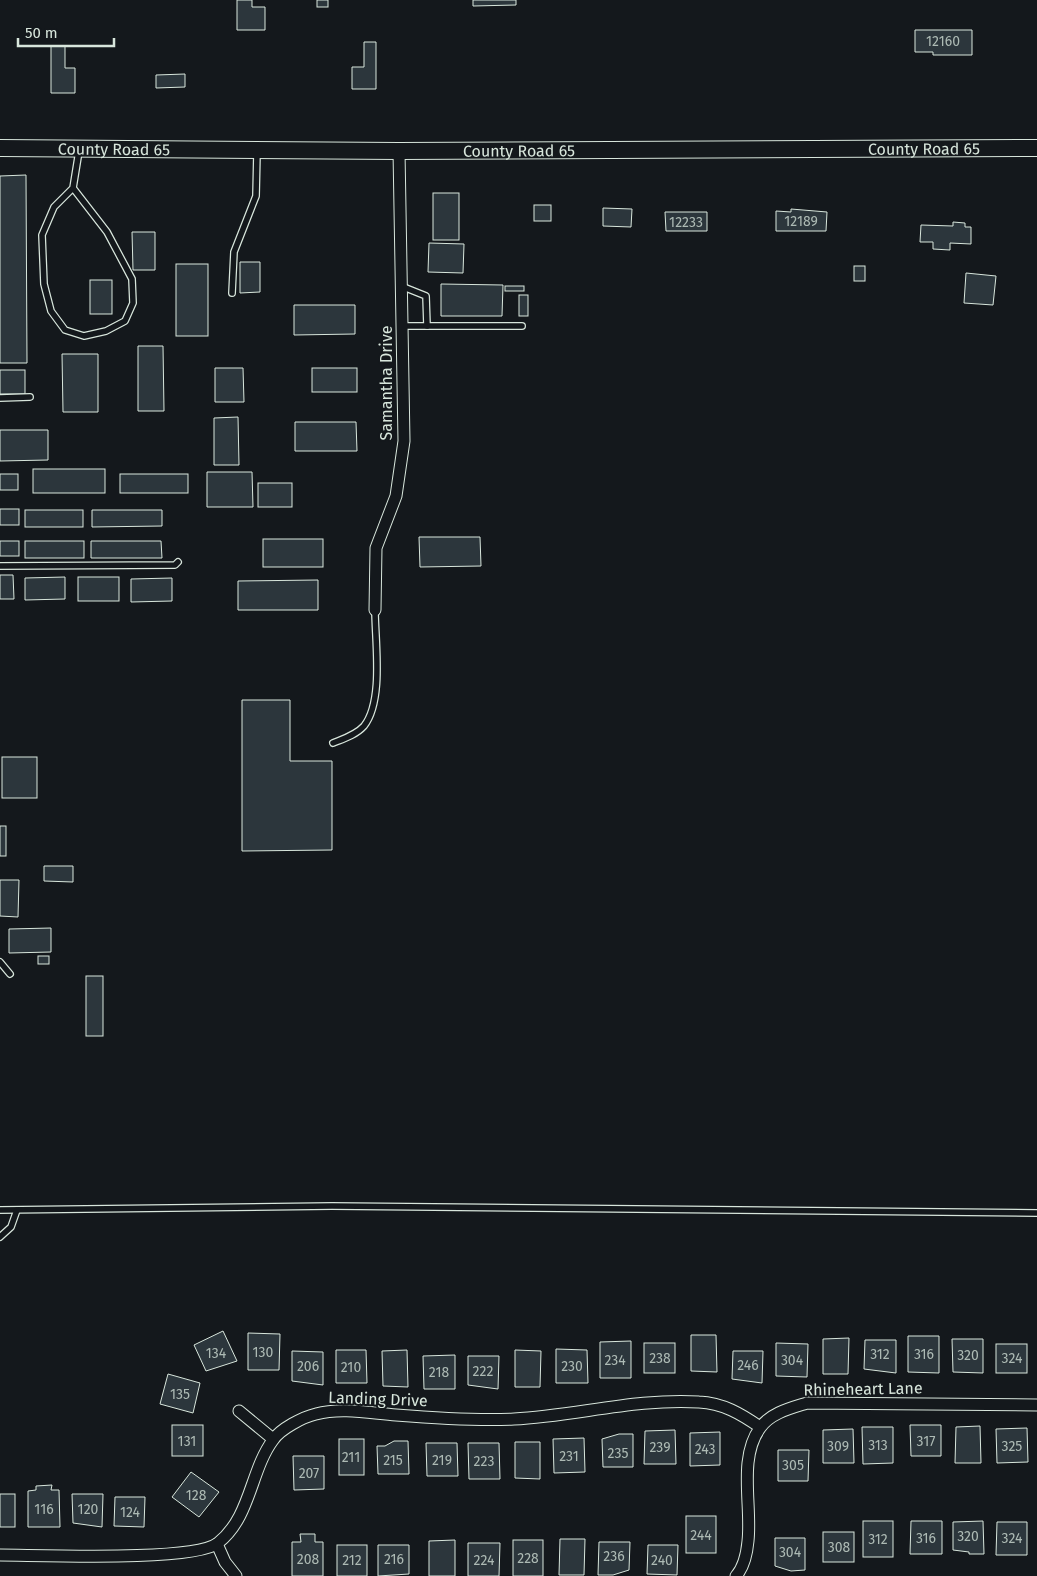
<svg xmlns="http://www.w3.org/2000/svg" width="1037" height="1576" font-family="'Fira Sans',sans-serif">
<rect width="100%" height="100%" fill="#14181c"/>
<g fill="#2c363c" stroke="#d8e6dc">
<path d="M237 0H252V7H265V30H237Z"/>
<rect x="317" y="0" width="11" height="7"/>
<path d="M473 0H516V5L473 6Z"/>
<path d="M915 30H972V55H933V52H915Z"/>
<path d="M364 42H376V89H352V67H364Z"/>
<path d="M51 46H65V68H75V93H51Z"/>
<path d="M185 74V87L156 88V75Z"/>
<path d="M26 175 27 363H0V176Z"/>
<rect x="433" y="193" width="26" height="47"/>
<rect x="534" y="205" width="17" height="16"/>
<path d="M603 208 632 209 631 227 603 226Z"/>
<path d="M791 209 827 212 826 231H776V211L791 212Z"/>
<path d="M665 212H707V231H666Z"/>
<path d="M953 222 965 223V227H971V244L950 243V250L933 249V242H920L921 225 953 226Z"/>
<path d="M132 232H155V270H133Z"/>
<path d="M429 243 464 244 463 273 428 272Z"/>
<path d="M240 262H260V292L240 293Z"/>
<rect x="176" y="264" width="32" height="72"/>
<rect x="854" y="266" width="11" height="15"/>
<path d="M966 273 996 276 993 305 964 303Z"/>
<rect x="90" y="280" width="22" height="34"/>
<path d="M441 284 503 285 502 316H441Z"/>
<rect x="505" y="286" width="19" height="5"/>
<rect x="519" y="295" width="9" height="21"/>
<path d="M294 305H355V334L294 335Z"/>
<path d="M138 346H163L164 411H138Z"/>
<path d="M62 354H98V412H63Z"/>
<path d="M215 368H243L244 402H215Z"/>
<rect x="312" y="368" width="45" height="24"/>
<rect x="0" y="370" width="25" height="24"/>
<path d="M238 417 239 465H214V418Z"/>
<path d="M295 422H356L357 451H295Z"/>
<path d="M0 430H48V460L0 461Z"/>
<rect x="33" y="469" width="72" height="24"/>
<path d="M207 472H252L253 507H207Z"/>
<rect x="0" y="474" width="18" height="16"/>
<rect x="120" y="474" width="68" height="19"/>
<rect x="258" y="483" width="34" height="24"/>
<rect x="0" y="509" width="19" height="16"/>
<rect x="25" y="510" width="58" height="17"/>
<path d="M92 510H162V526L92 527Z"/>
<path d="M419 537H480L481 566 420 567Z"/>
<rect x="263" y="539" width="60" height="28"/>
<rect x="0" y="541" width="19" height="15"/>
<rect x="25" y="541" width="59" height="17"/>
<path d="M91 541H161L162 558H91Z"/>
<path d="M0 575H13L14 599H0Z"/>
<path d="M65 577V599L25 600V578Z"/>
<rect x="78" y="577" width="41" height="24"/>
<path d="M172 578V601L131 602V579Z"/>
<path d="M318 580V610H238V581Z"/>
<path d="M242 700H290V761H332V850L242 851Z"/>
<rect x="2" y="757" width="35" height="41"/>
<rect x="0" y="826" width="6" height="30"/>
<path d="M44 866H73V882L44 881Z"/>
<path d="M0 880H19L18 917 0 916Z"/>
<path d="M51 928V952L9 953V929Z"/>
<rect x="38" y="956" width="11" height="8"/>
<rect x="86" y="976" width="17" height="60"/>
<path d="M223 1331 237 1361 206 1371 194 1345Z"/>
<path d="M248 1333 280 1334 279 1370H248Z"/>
<path d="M691 1335H716L717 1372 691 1371Z"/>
<path d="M908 1336H939V1373L908 1372Z"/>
<path d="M849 1338 848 1374H823V1339Z"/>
<path d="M952 1339H983V1373L953 1372Z"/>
<path d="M865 1340H896V1373L864 1369Z"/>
<path d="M631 1341V1378H600V1342Z"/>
<rect x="644" y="1343" width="31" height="30"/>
<path d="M776 1343 808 1344 807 1377 776 1376Z"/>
<rect x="996" y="1344" width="31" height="29"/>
<path d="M556 1349 587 1350 588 1383H556Z"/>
<path d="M336 1350H366L367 1383H336Z"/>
<path d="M407 1350 408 1387 383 1386 382 1351Z"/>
<path d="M515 1350 541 1351 540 1387H515Z"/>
<path d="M292 1351 323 1352V1385L292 1381Z"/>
<path d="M733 1351H763L762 1383 732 1379Z"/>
<path d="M455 1355V1389H424L423 1356Z"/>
<path d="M468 1356H499L498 1389 468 1385Z"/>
<path d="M168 1374 200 1383 193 1413 160 1404Z"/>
<rect x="172" y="1425" width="31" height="31"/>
<path d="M910 1425H941V1456H911Z"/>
<path d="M980 1426 981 1463H955L956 1427Z"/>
<path d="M862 1427H893V1463L863 1464Z"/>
<path d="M1027 1428 1028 1462 997 1463 996 1429Z"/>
<path d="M853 1429 854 1463H823V1430Z"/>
<path d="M675 1430 676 1464H644L645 1431Z"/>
<path d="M720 1432V1465L690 1466V1433Z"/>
<path d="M619 1434H633V1467H603L602 1439Z"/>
<path d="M584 1438 585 1472 554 1473 553 1439Z"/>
<rect x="339" y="1439" width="25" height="36"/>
<path d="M394 1441H408L409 1474H378L377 1446H385Z"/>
<path d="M515 1442H540V1479L515 1478Z"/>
<path d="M426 1443H457L458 1476H427Z"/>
<path d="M468 1443H499L500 1479H469Z"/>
<path d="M778 1450H809L808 1481H778Z"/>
<path d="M293 1456H324V1489L294 1490Z"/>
<path d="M191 1472 219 1492 199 1517 172 1497Z"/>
<path d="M52 1485 51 1490H59L60 1527H28V1491L36 1490V1486Z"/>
<rect x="0" y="1494" width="15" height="33"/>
<path d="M72 1494H103L102 1527 73 1523Z"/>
<path d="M115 1497H145L144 1527 114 1526Z"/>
<rect x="686" y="1516" width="30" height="37"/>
<rect x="863" y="1521" width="30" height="36"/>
<path d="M911 1521H942V1554H910Z"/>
<path d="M983 1521 984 1554H969V1552L953 1550V1522Z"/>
<path d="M997 1522H1027V1555H996Z"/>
<rect x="823" y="1532" width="31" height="30"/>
<path d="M300 1534H315V1542H323V1576H292V1542H301Z"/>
<path d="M775 1538H805V1570L791 1571 775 1566Z"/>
<path d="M560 1539H585L584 1575H559Z"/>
<path d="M455 1540V1576H429V1541Z"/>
<rect x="513" y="1540" width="30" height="36"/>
<path d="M599 1542H630L629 1570 613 1575H598Z"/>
<path d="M468 1543H500L499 1576H468Z"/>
<rect x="337" y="1545" width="30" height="31"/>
<path d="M378 1545H409V1574L378 1576Z"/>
<path d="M648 1545H678L677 1575 647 1574Z"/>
</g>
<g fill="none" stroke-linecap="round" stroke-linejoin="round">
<defs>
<g id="lane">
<path d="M73 188 107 232 132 279 133 303 125 321 106 331 84 336 65 330 51 311 44 284 42 235 54 207 73 188 79 151"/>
<path d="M401 286 426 296 427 326"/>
<path d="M232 293 234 252 256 196 257 152"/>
<path d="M402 326H522"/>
<path d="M0 398 30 397"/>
<path d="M0 566 175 565 178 562"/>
<path d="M333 743C343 739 356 735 364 726 384 701 375 641 375 610"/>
<path d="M0 962 10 974"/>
<path d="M0 1210 332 1206 1037 1213"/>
<path d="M0 1237 11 1227 17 1210"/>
</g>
<g id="street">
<path d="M375 610 376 548 396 496 404 441 399 151"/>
<path d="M239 1411 273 1439"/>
<path d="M217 1544 225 1562 236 1576"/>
<path d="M0 1555C38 1555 194 1562 218 1543 251 1517 250 1471 273 1440 280 1429 303 1417 316 1414 341 1407 370 1413 396 1415 434 1418 475 1421 514 1419 575 1416 637 1398 699 1402 723 1403 741 1414 760 1427"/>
<path d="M736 1576C744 1567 747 1552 748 1541 752 1506 738 1458 760 1428 770 1413 791 1408 807 1403L1037 1405"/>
</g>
<g id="secondary">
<path id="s1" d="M0 148 399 151 1037 148"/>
</g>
</defs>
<use href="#lane" stroke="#d8e6dc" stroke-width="8"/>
<use href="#street" stroke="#d8e6dc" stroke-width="13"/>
<use href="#secondary" stroke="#d8e6dc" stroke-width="18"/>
<use href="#lane" stroke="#14181c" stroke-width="5.5"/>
<use href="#street" stroke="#14181c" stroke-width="11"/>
<use href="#secondary" stroke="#14181c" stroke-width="16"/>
</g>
<g text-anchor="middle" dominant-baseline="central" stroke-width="4" stroke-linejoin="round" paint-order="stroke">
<g font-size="14" fill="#adbab4">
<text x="943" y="41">12160</text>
<text x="801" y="221">12189</text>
<text x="686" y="222">12233</text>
<text x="263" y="1352">130</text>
<text x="216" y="1353">134</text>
<text x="880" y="1354">312</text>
<text x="924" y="1354">316</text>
<text x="968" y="1355">320</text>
<text x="660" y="1358">238</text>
<text x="1012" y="1358">324</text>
<text x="615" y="1360">234</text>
<text x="792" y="1360">304</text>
<text x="748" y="1365">246</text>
<text x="308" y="1366">206</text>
<text x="572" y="1366">230</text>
<text x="351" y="1367">210</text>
<text x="483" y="1371">222</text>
<text x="439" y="1372">218</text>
<text x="180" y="1394">135</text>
<text x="187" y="1441">131</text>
<text x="926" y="1441">317</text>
<text x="878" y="1445">313</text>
<text x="838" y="1446">309</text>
<text x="1012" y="1446">325</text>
<text x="660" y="1447">239</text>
<text x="705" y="1449">243</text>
<text x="618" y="1453">235</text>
<text x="569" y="1456">231</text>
<text x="351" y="1457">211</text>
<text x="393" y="1460">215</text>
<text x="442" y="1460">219</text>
<text x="484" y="1461">223</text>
<text x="793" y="1465">305</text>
<text x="309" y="1473">207</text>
<text x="196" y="1495">128</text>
<text x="44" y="1509">116</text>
<text x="88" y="1509">120</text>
<text x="130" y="1512">124</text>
<text x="701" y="1535">244</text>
<text x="968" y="1536">320</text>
<text x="926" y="1538">316</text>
<text x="1012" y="1538">324</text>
<text x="878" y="1539">312</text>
<text x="839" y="1547">308</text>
<text x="790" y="1552">304</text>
<text x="614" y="1556">236</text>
<text x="528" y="1558">228</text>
<text x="308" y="1559">208</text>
<text x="394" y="1559">216</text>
<text x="352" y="1560">212</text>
<text x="484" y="1560">224</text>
<text x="662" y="1560">240</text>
</g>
<g font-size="16" fill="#d8e6dc" stroke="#14181c">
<text stroke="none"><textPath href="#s1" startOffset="114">County Road 65</textPath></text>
<text stroke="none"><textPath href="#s1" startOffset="924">County Road 65</textPath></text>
<text stroke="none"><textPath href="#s1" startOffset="519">County Road 65</textPath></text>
<text transform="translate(386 383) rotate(-90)">Samantha Drive</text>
<text transform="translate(863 1389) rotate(-1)">Rhineheart Lane</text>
<text transform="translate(378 1399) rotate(2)">Landing Drive</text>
</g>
</g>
<path d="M18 38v8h96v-8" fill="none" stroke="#d8e6dc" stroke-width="2.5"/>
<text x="25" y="38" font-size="15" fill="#d8e6dc" stroke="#14181c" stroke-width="4" paint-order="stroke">50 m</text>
</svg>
